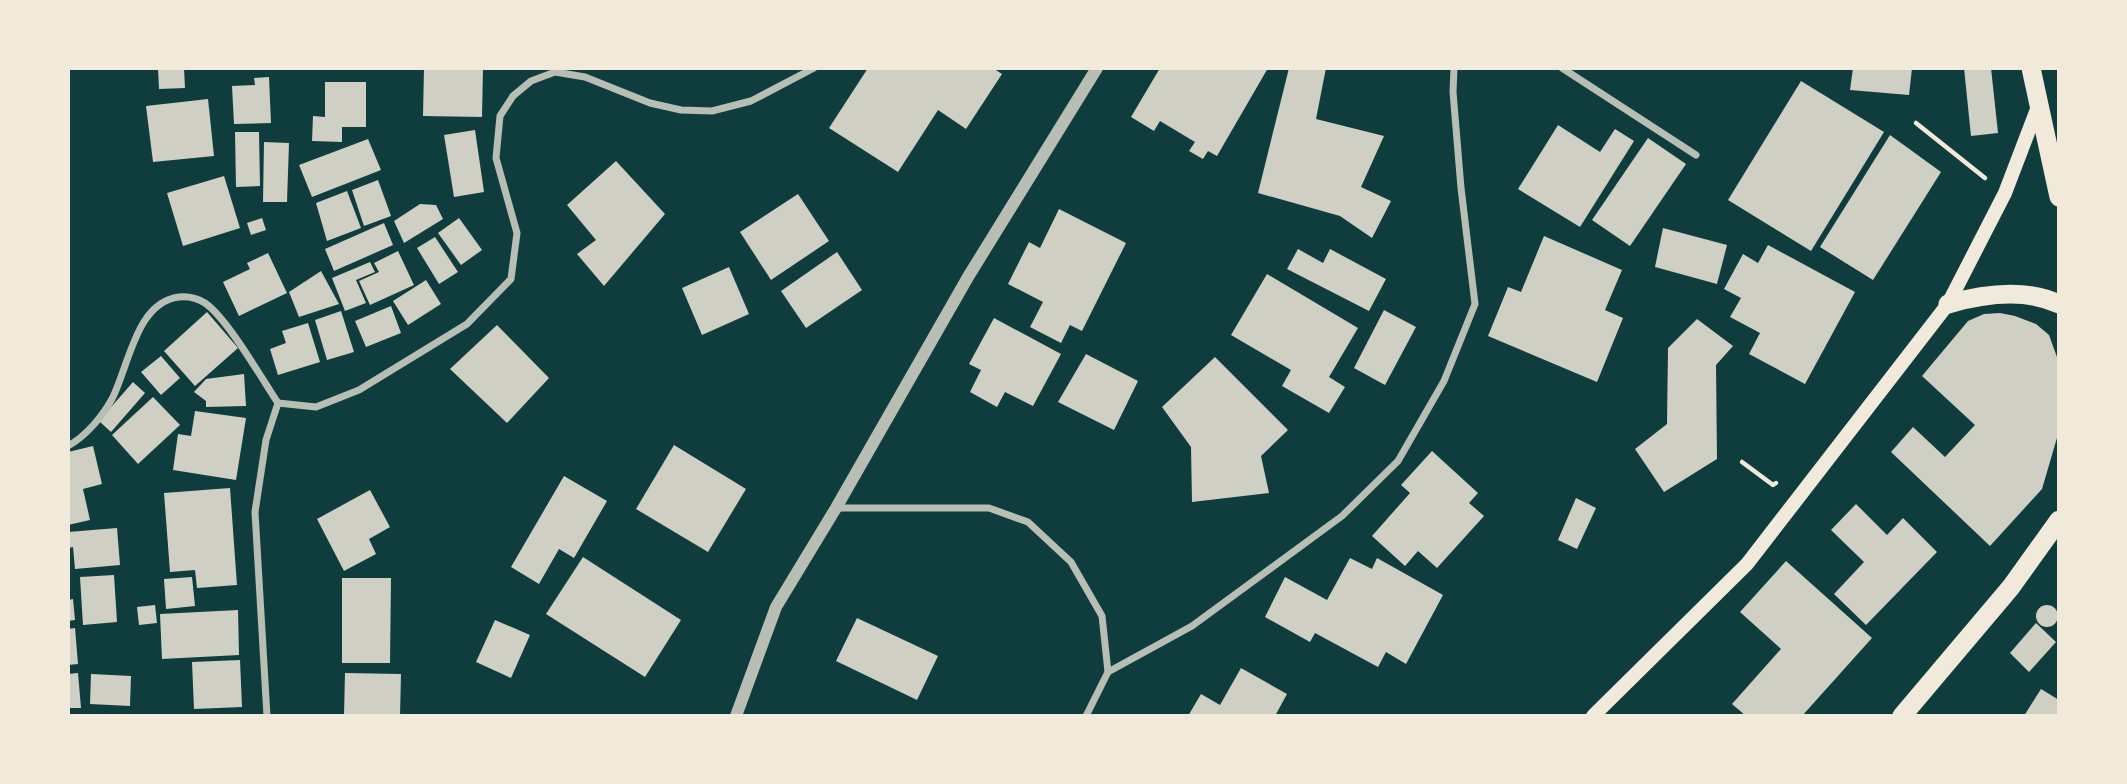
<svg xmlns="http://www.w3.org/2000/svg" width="2127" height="784" font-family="'Zilla Slab',serif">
<rect width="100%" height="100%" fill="#0f3d3e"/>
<g fill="#cfcfc3">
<path d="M184 68 185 88 159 89 158 69Z"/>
<path d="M424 68H483L482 117 423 116Z"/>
<path d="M868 68H993L1002 74 966 129 938 110 898 172 829 128Z"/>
<path d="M1160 68H1268L1217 156 1208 151 1203 159 1189 151 1195 142 1160 121 1154 131 1131 117Z"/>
<path d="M1289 68H1326L1316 119 1384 136 1361 187 1391 201 1372 238 1340 216 1258 193Z"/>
<path d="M1853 68H1912L1909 95 1850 90Z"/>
<path d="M1964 68H1991L1998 133 1971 136Z"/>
<path d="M269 77 271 123 234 124 232 86 255 85 254 78Z"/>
<path d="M1801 81 1884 132 1811 251 1728 200Z"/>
<path d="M325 82H366V127H342V142L312 141 313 116 325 117Z"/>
<path d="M208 99 214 156 153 162 146 106Z"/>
<path d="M1558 125 1600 152 1615 129 1634 141 1580 227 1518 189Z"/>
<path d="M475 130 484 192 454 197 444 135Z"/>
<path d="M235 132H259L260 186 236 187Z"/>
<path d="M1890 135 1941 172 1873 280 1820 247Z"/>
<path d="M1648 138 1686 164 1630 246 1592 220Z"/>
<path d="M368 139 381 170 312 197 299 165Z"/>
<path d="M264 142 289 143 287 202H263Z"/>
<path d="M616 161 665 214 604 286 577 254 596 240 567 205Z"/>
<path d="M224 176 240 228 183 246 167 193Z"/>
<path d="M378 180 391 216 364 226 352 190Z"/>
<path d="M347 191 361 228 327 241 316 203Z"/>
<path d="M798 194 829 241 771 280 740 232Z"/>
<path d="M420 204 436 205 443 219 404 243 394 221Z"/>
<path d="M1059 209 1126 243 1082 331 1070 325 1061 343 1030 327 1043 302 1008 284 1029 242 1040 248Z"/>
<path d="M262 218 266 230 251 235 247 223Z"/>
<path d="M459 218 482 250 461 265 438 233Z"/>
<path d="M384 223 393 245 334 271 325 249Z"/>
<path d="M1663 228 1727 245 1717 284 1655 267Z"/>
<path d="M1544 236 1622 270 1605 310 1623 318 1597 382 1488 336 1508 287 1521 292Z"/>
<path d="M435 237 458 272 439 284 417 248Z"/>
<path d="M1768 245 1855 292 1805 384 1749 354 1760 333 1730 317 1741 298 1724 289 1743 254 1758 263Z"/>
<path d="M1298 249 1323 263 1330 249 1386 279 1369 311 1287 269Z"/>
<path d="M398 251 414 285 370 305 359 281 379 272 374 263Z"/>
<path d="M837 252 862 290 806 328 781 291Z"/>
<path d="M268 253 287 293 239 316 223 282 250 269 247 263Z"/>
<path d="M370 262 375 272 356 280 366 303 345 311 332 278Z"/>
<path d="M729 267 749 314 702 335 682 288Z"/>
<path d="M321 271 339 304 299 317 289 292Z"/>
<path d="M1267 274 1358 328 1329 377 1345 387 1329 413 1282 386 1291 370 1231 335Z"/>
<path d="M426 280 441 304 408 325 393 301Z"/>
<path d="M391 306 401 333 366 347 355 321Z"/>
<path d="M1384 310 1416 327 1385 385 1354 368Z"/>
<path d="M341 311 354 352 327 360 315 320Z"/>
<path d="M207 312 238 348 195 386 164 351Z"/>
<path d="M2000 313 2015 316 2036 324 2049 335 2057 357 2059 431 2042 489 1990 546 1891 452 1913 427 1945 457 1975 425 1922 376 1968 321 1984 314Z"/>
<path d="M994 318 1061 354 1033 406 1005 392 997 407 970 392 981 370 969 364Z"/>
<path d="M1697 319 1733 346 1716 365 1717 459 1664 492 1635 449 1667 424 1668 348Z"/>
<path d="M308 323 320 362 278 375 270 349 286 343 282 331Z"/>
<path d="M497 325 549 378 507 423 450 369Z"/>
<path d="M1086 354 1138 381 1114 430 1058 402Z"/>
<path d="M161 356 180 378 161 395 141 372Z"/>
<path d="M1215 357 1288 430 1261 456 1269 493 1192 502 1191 447 1162 407Z"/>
<path d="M244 374 246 406 206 407V401L194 392 206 379Z"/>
<path d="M133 382 145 393 111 432 99 421Z"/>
<path d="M153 397 180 425 138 464 112 435Z"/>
<path d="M195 411 246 418 236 480 173 470 178 434 191 436Z"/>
<path d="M674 445 746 489 708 552 636 509Z"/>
<path d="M93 446 102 484 83 489 90 520 68 525V452Z"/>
<path d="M1432 451 1478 493 1469 503 1484 516 1437 568 1418 551 1405 566 1372 536 1410 493 1401 485Z"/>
<path d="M564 476 607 501 574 558 559 549 539 584 511 567Z"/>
<path d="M230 488 237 585 197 588 195 570 170 572 164 493Z"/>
<path d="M370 490 390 527 369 539 376 554 344 571 317 519Z"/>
<path d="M1576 498 1596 508 1577 549 1558 540Z"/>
<path d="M1856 504 1887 535 1903 518 1937 552 1866 625 1834 594 1864 562 1831 530Z"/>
<path d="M117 528 120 565 75 569 73 547 68 548V532Z"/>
<path d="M583 557 681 620 645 677 546 614Z"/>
<path d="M1350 558 1372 569 1377 558 1443 595 1406 664 1386 652 1378 667 1315 633 1310 642 1265 617 1285 577 1327 600Z"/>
<path d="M1786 561 1872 638 1802 716H1746L1732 704 1781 649 1740 612Z"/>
<path d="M114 575 117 622 83 625 80 577Z"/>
<path d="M192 577 195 606 166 609 164 579Z"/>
<path d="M342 578H391L390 663H342Z"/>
<path d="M73 599 75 620 68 621V600Z"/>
<path d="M155 605 157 623 139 625 137 607Z"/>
<circle cx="2047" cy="616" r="11"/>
<path d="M238 610 239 655 162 659 160 614Z"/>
<path d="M857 618 938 656 917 700 836 661Z"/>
<path d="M495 620 530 635 511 678 476 662Z"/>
<path d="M2036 623 2056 642 2029 672 2010 653Z"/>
<path d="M75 628 78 664 68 665V629Z"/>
<path d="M240 660 242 707 194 709 192 662Z"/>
<path d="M1241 668 1287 694 1275 716H1188L1201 694 1220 705Z"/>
<path d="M78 673 81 708H68V674Z"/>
<path d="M345 673 401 674 400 716H344Z"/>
<path d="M91 674 131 676 130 706 90 704Z"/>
<path d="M2041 689 2059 700V716H2024Z"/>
</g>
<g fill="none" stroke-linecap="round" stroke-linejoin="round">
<g stroke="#f1e9da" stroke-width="4.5">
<path d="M1916 123 1985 178"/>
<path d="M1742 462 1773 485 1776 483"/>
</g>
<g stroke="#b8beb3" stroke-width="7">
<path d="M1562 68 1696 155"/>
<path d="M278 403 316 407 359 390 467 324 511 279 517 233 496 158 500 116 513 96 531 81 555 72 585 77 650 103 681 110 712 111 751 101 814 68"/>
<path d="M68 446C86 436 102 417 112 399 129 366 136 302 179 297 188 296 197 298 205 303 227 318 262 379 278 403"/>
<path d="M836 508H989L1028 522 1071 562 1102 616 1108 672 1086 716"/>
<path d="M1108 672 1192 626 1342 516 1398 461 1444 381 1475 304 1461 188 1453 92 1454 68"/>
<path d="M267 716 255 512 266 440 278 403"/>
</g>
<path stroke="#b8beb3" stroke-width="12" d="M736 716 776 607 836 508 968 277 1097 68"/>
<path stroke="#f1e9da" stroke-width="14" d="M1593 716 1747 564 1948 304 2005 193 2039 104"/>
<g stroke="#f1e9da" stroke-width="19">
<path d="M2031 68 2059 197"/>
<path d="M1948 304C1983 294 2025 288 2059 304"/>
<path d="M1902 716 2011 587 2059 520"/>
</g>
</g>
<rect width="2127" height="784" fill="none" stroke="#f1e9da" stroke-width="140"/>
</svg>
